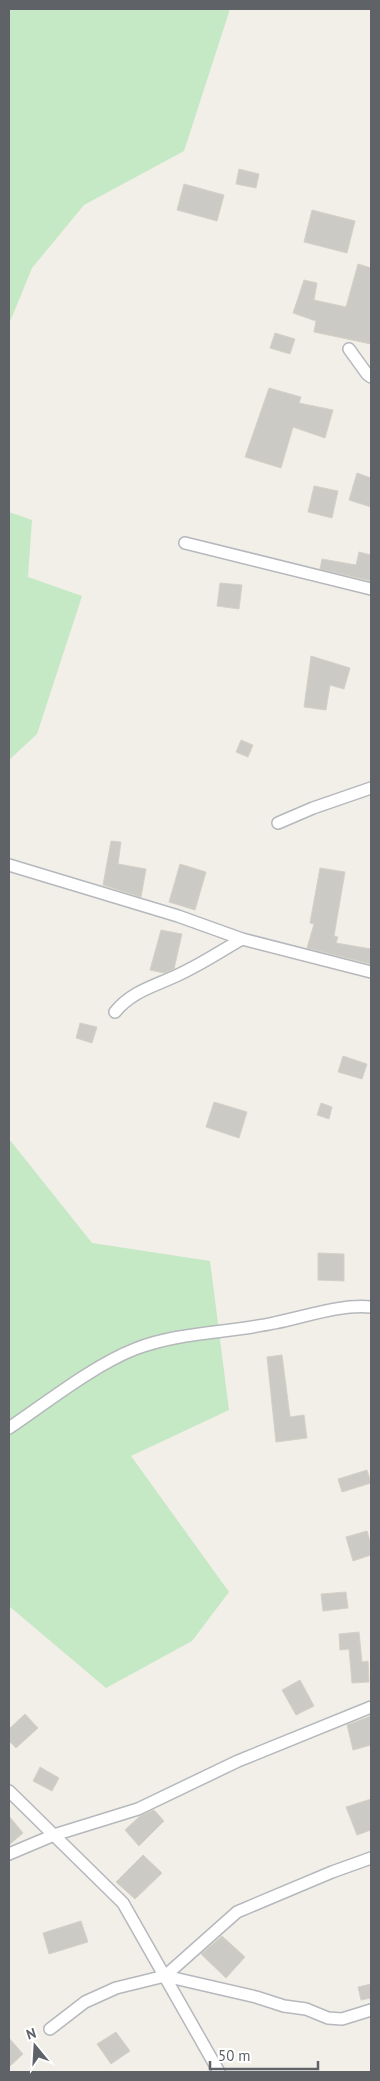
<svg xmlns="http://www.w3.org/2000/svg" width="380" height="2081" font-family="'PT Sans',sans-serif">
<rect width="100%" height="100%" fill="#f1efe8"/>
<g fill="#c5e8c5">
<path d="M9 9H230L184 151 84 205 32 268 9 324Z"/>
<path d="M9 512 32 520 28 577 82 596 37 734 9 760Z"/>
<path d="M9 1139 92 1243 210 1261 229 1410 131 1456 229 1592 192 1641 106 1688 9 1606Z"/>
</g>
<g fill="#cccac5" stroke="#d6d1c6">
<path d="M239 169 259 174 256 188 236 184Z"/>
<path d="M184 184 224 195 217 221 177 210Z"/>
<path d="M312 210 355 221 347 253 304 242Z"/>
<path d="M358 264 371 268V344L314 332 316 321 293 313 304 280 317 283 314 300 346 307Z"/>
<path d="M275 333 295 339 290 354 270 348Z"/>
<path d="M269 388 301 397 299 403 333 410 325 438 293 427 281 468 245 457Z"/>
<path d="M357 473 371 478V507L349 500Z"/>
<path d="M314 486 338 491 332 518 308 512Z"/>
<path d="M359 552 371 555V581L320 569 322 559 356 565Z"/>
<path d="M220 583 242 585 239 609 217 606Z"/>
<path d="M311 656 350 668 344 689 330 685 326 710 304 707Z"/>
<path d="M241 740 253 745 248 757 236 752Z"/>
<path d="M111 841 121 842 118 864 146 869 141 897 103 885Z"/>
<path d="M180 864 206 872 195 910 169 902Z"/>
<path d="M320 868 345 872 334 936 338 937 336 943 371 949V964L307 948 314 924 310 923Z"/>
<path d="M161 930 182 934 174 969 164 973 150 970Z"/>
<path d="M80 1023 97 1027 92 1043 76 1038Z"/>
<path d="M343 1056 367 1064 362 1079 338 1072Z"/>
<path d="M214 1102 247 1112 239 1138 206 1127Z"/>
<path d="M321 1103 332 1107 329 1119 317 1115Z"/>
<path d="M318 1253 344 1254V1281L318 1280Z"/>
<path d="M282 1355 290 1417 304 1415 307 1438 276 1442 267 1357Z"/>
<path d="M367 1470 371 1483 342 1492 338 1479Z"/>
<path d="M367 1531 371 1545V1555L353 1561 346 1537Z"/>
<path d="M346 1592 348 1608 323 1611 321 1594Z"/>
<path d="M359 1632 362 1662 368 1661 369 1682 352 1683 349 1649 340 1650 339 1634Z"/>
<path d="M300 1680 314 1706 296 1715 282 1690Z"/>
<path d="M25 1714 38 1728 16 1748 9 1741V1729Z"/>
<path d="M371 1716V1745L353 1750 347 1725Z"/>
<path d="M40 1767 59 1778 52 1791 33 1781Z"/>
<path d="M371 1799V1830L357 1835 346 1807Z"/>
<path d="M154 1810 164 1821 139 1846 125 1830 140 1816Z"/>
<path d="M9 1816 23 1833 9 1845Z"/>
<path d="M143 1855 162 1873 135 1899 116 1882Z"/>
<path d="M81 1921 88 1942 49 1954 43 1933Z"/>
<path d="M222 1936 245 1957 226 1978 201 1954Z"/>
<path d="M371 1984V1998L361 2000 358 1987Z"/>
<path d="M116 2032 130 2051 111 2064 97 2044Z"/>
<path d="M9 2038 23 2054 9 2067Z"/>
</g>
<g fill="none" stroke-linecap="round" stroke-linejoin="round">
<defs>
<g id="street">
<path d="M349 349 367 374 371 377"/>
<path d="M185 543 371 589"/>
<path d="M278 823 313 808 371 788"/>
<path d="M9 865 178 916 242 939 371 972"/>
<path d="M115 1012C132 991 155 986 178 975 200 965 221 951 242 939"/>
<path d="M9 1428C46 1403 94 1365 135 1349 178 1332 228 1333 274 1323 305 1317 339 1304 371 1307"/>
<path d="M9 1791 123 1903 219 2072"/>
<path d="M9 1854 54 1835 138 1809 238 1761 371 1707"/>
<path d="M165 1976 237 1912 332 1872 371 1858"/>
<path d="M50 2029 85 2002 116 1988 165 1976 256 1997 284 2006 306 2009 328 2018 342 2019 371 2010"/>
</g>
</defs>
<use href="#street" stroke="#b5b8bc" stroke-width="14"/>
<use href="#street" stroke="#fff" stroke-width="11"/>
</g>
<rect width="380" height="2081" fill="none" stroke="#5f6368" stroke-width="20"/>
<g transform="translate(35 2046) rotate(342)" stroke="#ffffff" stroke-width="4" paint-order="stroke">
<path d="M0-4L9 19L0 12L-9 19Z" fill="#5f6368"/>
<text y="-8" font-size="14" font-weight="bold" text-anchor="middle" fill="#5f6368">N</text>
</g>
<path d="M210 2061v8h108v-8" fill="none" stroke="#5f6368" stroke-width="2.5"/>
<text x="218" y="2061" font-size="15" fill="#5f6368" stroke="#ffffff" stroke-width="4" paint-order="stroke">50 m</text>
</svg>
